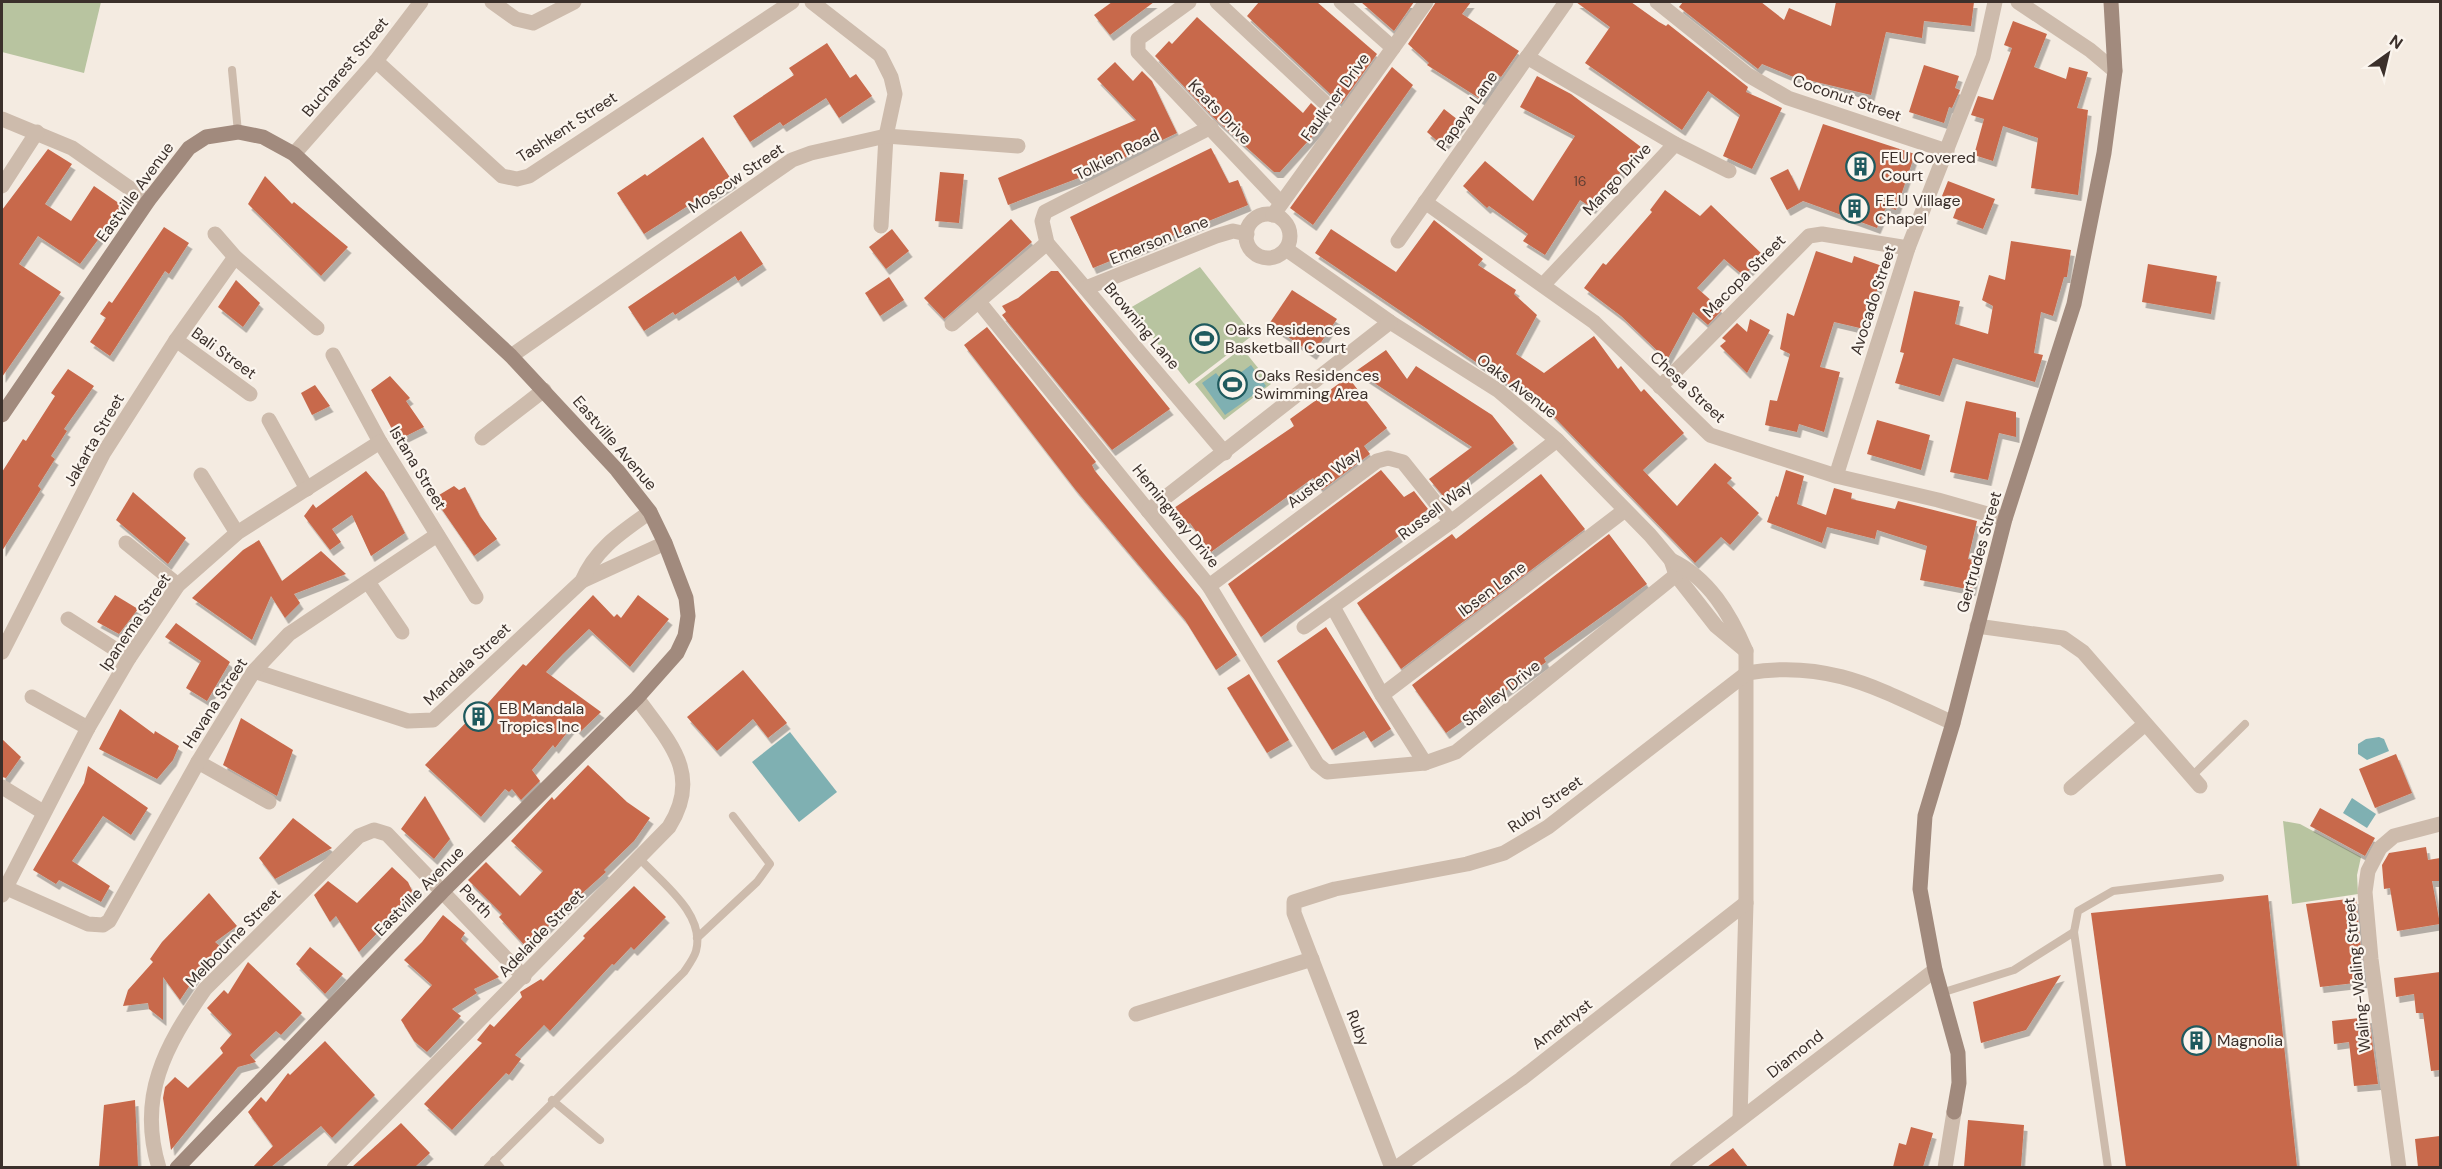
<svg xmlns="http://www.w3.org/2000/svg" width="2442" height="1169" font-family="'DM Sans',sans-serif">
<defs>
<filter id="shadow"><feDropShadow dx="3.5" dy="6" stdDeviation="0" flood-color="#0004"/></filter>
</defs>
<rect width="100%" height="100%" fill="#f4ebe1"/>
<g fill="#b8c4a0">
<path d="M2 2H101L84 73 2 52Z"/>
<path d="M1200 267 1253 335 1189 384 1130 308Z"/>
<path d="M1242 348 1271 384 1224 420 1195 384Z"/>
<path d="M2283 821 2300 824 2361 857 2357 875 2358 894 2292 904Z"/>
</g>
<g fill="#7fb0b2">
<path d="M1251 365 1266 386 1225 415 1202 383 1216 373 1225 384Z"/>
<path d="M790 732 837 792 799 822 752 762Z"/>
<path d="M2379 737 2384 739 2389 751 2367 760 2358 754V744L2366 739Z"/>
<path d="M2352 798 2376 814 2367 828 2343 813Z"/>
</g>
<g fill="#c8694b" filter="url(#shadow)">
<path d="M1112 2H1154L1110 35 1094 15Z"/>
<path d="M1259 2H1317L1377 54 1341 104 1247 16Z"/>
<path d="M1361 2H1414L1394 31Z"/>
<path d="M1436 2H1471L1462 14 1519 51 1501 77 1498 75 1482 100 1427 65 1429 63 1408 44Z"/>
<path d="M1576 2H1631L1659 22 1666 26 1668 24 1748 87 1746 92 1782 108 1752 169 1723 156 1740 115 1708 91 1682 130 1585 63 1610 27Z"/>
<path d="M1683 2H1761L1784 20 1789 8 1831 26 1836 2H1974L1971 26 1924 21 1922 38 1886 32 1871 95 1791 76 1762 64 1758 69 1679 7Z"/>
<path d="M1197 17 1303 113 1311 103 1328 119 1280 172H1274L1213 117 1155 56 1169 41 1172 44Z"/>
<path d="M2013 21 2047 34 2034 67 2066 79 2069 67 2088 72 2077 108 2088 110 2078 195 2031 188 2038 138 2003 126 1993 161 1974 155 1984 119 1971 115 1978 96 1993 100 2012 48 2004 45Z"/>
<path d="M827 43 850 78 856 74 872 96 839 118 826 98 783 126 780 122 750 142 733 116 794 75 789 68Z"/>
<path d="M1115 62 1133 81 1142 71 1152 81 1177 133 1097 171 1008 205 998 178 1136 120 1097 79Z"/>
<path d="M1924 65 1959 76 1955 88 1960 90 1952 108 1949 107 1944 123 1909 112Z"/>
<path d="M1392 67 1413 85 1313 225 1290 208Z"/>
<path d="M1537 76 1571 94 1641 147 1592 208 1580 200 1545 255 1523 241 1528 234 1489 206 1487 208 1463 186 1485 161 1533 201 1575 136 1520 107Z"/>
<path d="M1444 109 1462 123 1443 146 1427 132Z"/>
<path d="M1823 124 1915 154 1896 210 1886 207 1877 228 1803 201 1787 210 1770 178 1788 169 1799 191Z"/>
<path d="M703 137 733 182 707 199 705 195 644 234 617 193 645 174 647 176Z"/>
<path d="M1211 148 1229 183 1238 180 1248 205 1093 268 1070 217Z"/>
<path d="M48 149 72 164 45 204 71 221 94 186 123 206 80 264 38 236 19 264 61 292 2 377V210Z"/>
<path d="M940 172 964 174 959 223 935 221Z"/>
<path d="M265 176 292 204 294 202 348 247 321 276 248 204Z"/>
<path d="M1948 181 1995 199 1983 229 1953 218 1959 202 1942 196Z"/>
<path d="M1665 190 1700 216 1711 205 1763 255 1744 276 1724 259 1697 288 1722 310 1708 325 1693 312 1667 360 1621 316 1584 288 1603 263 1606 265 1652 212 1650 210Z"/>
<path d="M1011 219 1032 242 944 319 924 298Z"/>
<path d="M1434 220 1483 259 1478 265 1516 290 1514 294 1537 315 1516 354 1544 373 1594 336 1618 369 1621 366 1641 392 1644 389 1684 433 1643 470 1677 506 1715 463 1732 478 1727 483 1759 513 1730 545 1721 537 1695 563 1532 394 1529 398 1315 253 1331 229 1396 272Z"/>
<path d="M164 227 189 243 169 274 165 271 110 356 90 342 106 318 100 314 109 301 112 303Z"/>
<path d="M892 229 909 251 886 269 869 247Z"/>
<path d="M741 231 763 264 738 281 735 276 675 315 673 312 644 331 628 307Z"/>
<path d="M2011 241 2071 250 2067 277H2064L2053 316 2041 312 2034 353 2043 355 2035 382 1953 358 1940 396 1895 383 1904 353 1900 352 1914 291 1960 301 1955 324 1988 334 1993 306 1982 300 1989 275 2005 280Z"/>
<path d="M1816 251 1852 263 1854 256 1885 267 1875 296 1872 295 1864 329 1834 322 1820 367 1840 372 1824 432 1799 424 1797 432 1765 425 1770 400 1777 401 1790 354 1780 349 1787 313 1794 316Z"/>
<path d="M2148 264 2217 276 2211 314 2142 302Z"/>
<path d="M1051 271H1058L1170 409 1112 450 1002 315 1006 312 1002 306 1018 298Z"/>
<path d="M889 277 904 300 880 316 865 293Z"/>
<path d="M236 280 260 303 243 327 218 307Z"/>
<path d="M1292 290 1337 319 1313 354 1269 324Z"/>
<path d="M1750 319 1770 330 1747 373 1720 346 1726 341 1722 338 1737 323 1747 332Z"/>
<path d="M987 327 1096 462 1092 465 1095 471 1200 597 1237 655 1216 670 1185 620 1075 489 964 345Z"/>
<path d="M1386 350 1407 379 1416 366 1492 415 1514 443 1444 497 1429 479 1472 447 1356 371Z"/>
<path d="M68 369 94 386 64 429 67 431 51 456 55 459 38 486 41 489 2 551V472L23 439 26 441 55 396 51 393Z"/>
<path d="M390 376 410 398 406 401 424 427 398 440 371 390Z"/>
<path d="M1348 377 1387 428 1364 446 1370 454 1322 490 1313 478 1211 552 1190 523 1187 526 1174 508 1294 426 1290 419Z"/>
<path d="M315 385 330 406 312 415 301 393Z"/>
<path d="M1966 401 2016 412V437L1999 433 1988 480 1950 472Z"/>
<path d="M1877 420 1930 435 1921 470 1867 454Z"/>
<path d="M1381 470 1404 497 1414 491 1428 509 1422 514 1425 517 1261 637 1228 584Z"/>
<path d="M1786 470 1804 476 1797 504 1826 515 1834 488 1852 493 1851 499 1895 509 1898 501 1977 521 1968 559 1978 561 1972 590 1920 580 1927 546 1877 530 1875 539 1827 527 1822 543 1767 522 1776 496 1778 497Z"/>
<path d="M366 471 384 492 405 533 371 556 352 515 332 529 341 542 330 550 304 516 313 504 316 508Z"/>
<path d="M1541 474 1585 529 1401 669 1357 603 1452 534 1456 539Z"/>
<path d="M454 486 459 490 465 487 480 516 497 539 474 556 434 498Z"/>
<path d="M133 492 186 538 168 564 116 520Z"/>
<path d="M1609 534 1647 584 1544 658 1546 662 1446 733 1412 685Z"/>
<path d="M259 540 282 581 321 551 346 574 294 594 300 603 285 618 271 596 252 640 192 598 243 550Z"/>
<path d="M115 595 138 609 119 634 97 622Z"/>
<path d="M593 595 614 617 617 614 621 618 638 595 669 619 630 667 589 629 563 654 546 672 601 712 580 732 573 725 555 748 553 745 532 770 540 781 521 800 512 789 509 792 505 789 481 817 425 765 478 710 480 712 523 664 526 666Z"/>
<path d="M176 623 230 662 207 701 186 688 201 661 165 637Z"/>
<path d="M1326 627 1391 729 1371 742 1364 731 1332 750 1277 661Z"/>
<path d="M743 670 787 723 768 738 753 719 717 751 687 717Z"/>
<path d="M1249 674 1289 740 1267 753 1227 688Z"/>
<path d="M120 709 154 734 155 731 179 746 173 760 157 779 99 749Z"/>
<path d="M241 718 293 750 277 796 223 765Z"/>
<path d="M2 739 21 757 6 778 2 777Z"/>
<path d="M2396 754 2412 793 2375 808 2359 769Z"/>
<path d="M588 765 627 802 650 818 634 841 604 870 606 872 568 906 527 948 499 917 502 914 468 880 486 862 520 896 543 871 511 841 552 797 554 800Z"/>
<path d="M88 766 148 808 131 835 103 816 72 861 110 886 101 902 59 880 56 884 33 870 84 783Z"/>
<path d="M425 796 450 839 434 859 401 829Z"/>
<path d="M2320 808 2375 838 2365 856 2310 826Z"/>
<path d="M293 818 332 848 275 879 259 858Z"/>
<path d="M2426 847 2428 860 2440 858V881H2432L2440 924 2397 931 2390 888 2384 889 2382 865 2389 853Z"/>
<path d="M392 867 408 882 414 895 359 952 336 916 330 922 314 895 328 881 357 903Z"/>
<path d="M634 886 666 917 634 950 631 947 614 965 612 964 550 1031 544 1025 515 1055 521 1059 509 1075 506 1073 452 1130 424 1104 482 1043 477 1040 490 1024 494 1027 522 997 520 992 541 979 543 981 585 938 583 936Z"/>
<path d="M209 893 237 926 215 942 221 947 208 964 206 961 180 1000 163 977V1020L149 1009 148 1003 123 1006 128 990 153 962 150 959 162 942Z"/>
<path d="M2268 895 2297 1167H2126L2091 913Z"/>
<path d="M2356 898 2364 982 2320 987 2306 904Z"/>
<path d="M443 915 465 933 461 939 499 977 474 989 477 993 452 1009 461 1016 427 1052 414 1041 401 1020 432 985 404 960 422 942Z"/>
<path d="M310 947 343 974 325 994 296 964Z"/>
<path d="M248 962 302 1013 281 1035 276 1031 250 1055 256 1062 238 1067 171 1150 163 1098 165 1087 175 1077 188 1088 223 1053 220 1048 232 1034 207 1008 224 990 228 994Z"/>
<path d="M2440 972V1070L2431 1071 2423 1013H2416L2414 994 2396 997 2394 978Z"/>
<path d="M2061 975 2026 1030 1981 1043 1973 1002Z"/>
<path d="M2369 1017 2378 1084 2354 1086 2349 1042 2334 1044 2332 1021Z"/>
<path d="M325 1041 375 1095 332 1138 321 1126 271 1167H253L273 1146 248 1112 261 1097 266 1102 288 1073 290 1075Z"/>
<path d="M135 1100 138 1167H99L104 1105Z"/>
<path d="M1968 1120 2024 1125 2021 1167H1964Z"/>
<path d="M401 1123 430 1153 415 1167H352Z"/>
<path d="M1911 1127 1933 1133 1923 1167H1893L1899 1143 1906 1145Z"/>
<path d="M2440 1136V1167H2418L2415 1139Z"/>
<path d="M1733 1148 1748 1167H1707Z"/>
</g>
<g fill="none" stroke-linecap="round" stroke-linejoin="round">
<g stroke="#cdbbac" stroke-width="8">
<path d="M232 70 238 132"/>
<path d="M2192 776 2245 724"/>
<path d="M2074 932 2108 1168"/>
<path d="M697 938 757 882 770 864 733 816"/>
<path d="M1941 993 2014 970 2074 932 2078 911 2113 891 2220 878"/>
<path d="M552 1100 600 1140"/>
<path d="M494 1160 501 1168"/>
<path d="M487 1168 684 972C688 966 694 958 696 951 706 914 661 882 639 858"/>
</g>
<g stroke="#cdbbac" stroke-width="15">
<path d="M492 2 516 19 533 23 574 2"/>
<path d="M812 2 880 55 891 77 895 94 886 136 881 226"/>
<path d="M1189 2 1138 39V52L1281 203"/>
<path d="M1217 2 1341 118"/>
<path d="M1341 2 1393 48"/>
<path d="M1657 2 1748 75 1788 98 1947 151"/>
<path d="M2018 2 2090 50 2115 71"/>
<path d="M1527 57 1675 144 1729 171"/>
<path d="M376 61 502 176 517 179 529 176 792 2"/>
<path d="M2 119 72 148 148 201"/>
<path d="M1211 127 1045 212 1042 221 1047 243 1225 453"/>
<path d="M294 154 376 61 421 2"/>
<path d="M2 186 37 132"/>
<path d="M1425 202 1594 322 1710 435 1836 476 1938 500 2005 519"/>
<circle cx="1268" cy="236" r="22"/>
<path d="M1273 215 1426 2"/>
<path d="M215 234 235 257 317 328"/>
<path d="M1398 241 1566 2"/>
<path d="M1286 249 1390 322 1499 391 1557 440 1650 535 1671 560 1676 575 1716 626 1746 651"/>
<path d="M1543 285 1675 144"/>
<path d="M1086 288 1216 236 1233 231 1247 234"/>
<path d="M979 302 1209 586 1317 764 1327 772 1425 763 1456 752 1676 575"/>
<path d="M952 324 1047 243"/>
<path d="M176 340 250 394"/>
<path d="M333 355 380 442 476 597"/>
<path d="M511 356 792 160 811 153 886 136 1018 146"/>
<path d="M1660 387 1809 236 1822 234 1908 248"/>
<path d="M269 420 307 489"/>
<path d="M482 438 544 390"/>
<path d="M201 475 237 533"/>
<path d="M1836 476 1908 248 1983 57 1995 2"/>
<path d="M1148 511 1390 322"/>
<path d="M126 543 178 585"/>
<path d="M1671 560C1709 578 1730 614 1746 651V903L1740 1119"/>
<path d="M582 581 665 543"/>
<path d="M368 582 402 632"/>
<path d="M1209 586 1377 461 1388 458 1403 462 1451 522"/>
<path d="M1333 607 1382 695 1425 763"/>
<path d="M68 619 129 658"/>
<path d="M1977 626 2063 638 2083 652 2200 786"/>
<path d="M1304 627 1451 522 1557 440"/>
<path d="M2 652 103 454 176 340 235 257"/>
<path d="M254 671 408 721 433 720 582 581C596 548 622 532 650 512"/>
<path d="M1382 695 1625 510"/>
<path d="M32 697 88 728"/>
<path d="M198 762 269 802"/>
<path d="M2 787 43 812"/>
<path d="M2071 788 2145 724"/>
<path d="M2 886 88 924 103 925 109 921 198 762 254 671 289 634 437 535"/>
<path d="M2 895 88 728 129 658 178 585 237 533 380 442"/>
<path d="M1136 1014 1312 959"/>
<path d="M159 1168C137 1097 165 1046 205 989L359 836 374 830 387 834 524 977"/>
<path d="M334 1168 669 827C703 773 668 741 637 698"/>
<path d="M1392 1168 1294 913V902L1335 889 1467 864 1504 853 1548 827 1747 673C1830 659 1880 690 1953 723"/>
<path d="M1396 1168 1521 1079 1746 903"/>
<path d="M1677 1168 1935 970"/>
<path d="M1945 1168 1954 1112"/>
<path d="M2399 1168 2371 959 2365 892 2368 871 2380 848 2394 836 2440 824"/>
</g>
<g stroke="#a18a7d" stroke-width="15">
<path d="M2 415 148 201 189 148 206 137 238 132 263 137 294 154 511 356 617 470 650 512 665 543 686 598 688 616 685 636 677 653 637 698 442 892 177 1168"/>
<path d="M1954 1112 1959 1083 1958 1053 1935 970 1920 889 1925 816 1953 723 2005 519 2074 304 2104 153 2115 71 2111 2"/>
</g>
</g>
<defs>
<symbol id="building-ring" viewBox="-11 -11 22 22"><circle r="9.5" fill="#fbf5ee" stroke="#1f5a5e" stroke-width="1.5"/><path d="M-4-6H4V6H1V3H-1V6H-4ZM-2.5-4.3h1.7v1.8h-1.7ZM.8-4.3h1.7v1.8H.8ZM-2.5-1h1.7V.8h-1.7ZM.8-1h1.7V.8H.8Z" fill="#1f5a5e"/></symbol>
<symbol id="stadium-ring" viewBox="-11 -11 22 22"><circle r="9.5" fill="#fbf5ee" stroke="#1f5a5e" stroke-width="1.5"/><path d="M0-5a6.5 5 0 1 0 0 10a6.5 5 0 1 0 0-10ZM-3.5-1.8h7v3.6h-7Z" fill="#1f5a5e"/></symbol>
</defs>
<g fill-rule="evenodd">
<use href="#building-ring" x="1844" y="150" width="33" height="33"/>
<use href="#building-ring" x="1838" y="192" width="33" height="33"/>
<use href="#stadium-ring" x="1188" y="322" width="33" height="33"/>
<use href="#stadium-ring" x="1216" y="368" width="33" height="33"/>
<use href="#building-ring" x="462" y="700" width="33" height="33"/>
<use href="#building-ring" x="2180" y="1024" width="33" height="33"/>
</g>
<g text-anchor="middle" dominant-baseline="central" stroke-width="4.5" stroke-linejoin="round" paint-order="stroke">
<g font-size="14" fill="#5e3e33">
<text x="1580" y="181">16</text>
</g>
<g font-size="16" fill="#3b302b" stroke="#fbf5ee">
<text transform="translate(345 67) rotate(-50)">Bucharest Street</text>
<text transform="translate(1335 97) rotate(-54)">Faulkner Drive</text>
<text transform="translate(1847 98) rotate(19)">Coconut Street</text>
<text transform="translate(1467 111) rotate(-55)">Papaya Lane</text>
<text transform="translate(1220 112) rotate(46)">Keats Drive</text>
<text transform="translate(567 127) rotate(-33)">Tashkent Street</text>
<text transform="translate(1117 155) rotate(-27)">Tolkien Road</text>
<text transform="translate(736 178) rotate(-34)">Moscow Street</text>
<text transform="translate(1617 179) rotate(-47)">Mango Drive</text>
<text transform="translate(135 192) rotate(-54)">Eastville Avenue</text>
<text transform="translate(1159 240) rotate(-22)">Emerson Lane</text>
<text transform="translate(1744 276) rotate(-45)">Macopa Street</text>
<text transform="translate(1873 300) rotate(-72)">Avocado Street</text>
<text transform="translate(1142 326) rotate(50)">Browning Lane</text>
<text transform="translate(224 353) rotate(36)">Bali Street</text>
<text transform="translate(1517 386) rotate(37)">Oaks Avenue</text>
<text transform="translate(1688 387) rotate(43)">Chesa Street</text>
<text transform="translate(94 440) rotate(-60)">Jakarta Street</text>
<text transform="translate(615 443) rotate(49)">Eastville Avenue</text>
<text transform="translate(418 468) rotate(59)">Istana Street</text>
<text transform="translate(1324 478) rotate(-37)">Austen Way</text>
<text transform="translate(1435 510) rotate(-37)">Russell Way</text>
<text transform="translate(1176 516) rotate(51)">Hemingway Drive</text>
<text transform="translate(1979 552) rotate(-74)">Gertrudes Street</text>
<text transform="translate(1492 589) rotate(-37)">Ibsen Lane</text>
<text transform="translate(135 622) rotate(-56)">Ipanema Street</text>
<text transform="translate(467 664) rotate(-43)">Mandala Street</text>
<text transform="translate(1501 693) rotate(-39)">Shelley Drive</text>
<text transform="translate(215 703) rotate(-57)">Havana Street</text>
<text transform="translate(1545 804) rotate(-35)">Ruby Street</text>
<text transform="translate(419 891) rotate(-45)">Eastville Avenue</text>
<text transform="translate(476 901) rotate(46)">Perth</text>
<text transform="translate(541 933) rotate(-46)">Adelaide Street</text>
<text transform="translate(233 938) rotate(-46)">Melbourne Street</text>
<text transform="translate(2357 975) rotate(-96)">Waling-Waling Street</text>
<text transform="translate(1562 1024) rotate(-38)">Amethyst</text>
<text transform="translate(1358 1028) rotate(69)">Ruby</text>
<text transform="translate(1795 1054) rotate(-38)">Diamond</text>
</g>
<g font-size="16" fill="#3b302b" stroke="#fbf5ee" text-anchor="start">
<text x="1881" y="157">FEU Covered<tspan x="1881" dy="18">Court</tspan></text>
<text x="1875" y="200">F.E.U Village<tspan x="1875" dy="18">Chapel</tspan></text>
<text x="1225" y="329">Oaks Residences<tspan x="1225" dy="18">Basketball Court</tspan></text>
<text x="1254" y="375">Oaks Residences<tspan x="1254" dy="18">Swimming Area</tspan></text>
<text x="499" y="708">EB Mandala<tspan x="499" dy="18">Tropics Inc</tspan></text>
<text x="2217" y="1040">Magnolia</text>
</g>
</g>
<rect width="2442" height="1169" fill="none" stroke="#3b302b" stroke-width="6"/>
<g transform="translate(2388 54) rotate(34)" stroke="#fbf5ee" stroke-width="4.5" paint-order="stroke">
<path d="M0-4.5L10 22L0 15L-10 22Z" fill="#3b302b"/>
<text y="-9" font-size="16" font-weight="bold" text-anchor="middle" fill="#3b302b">N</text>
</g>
</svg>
